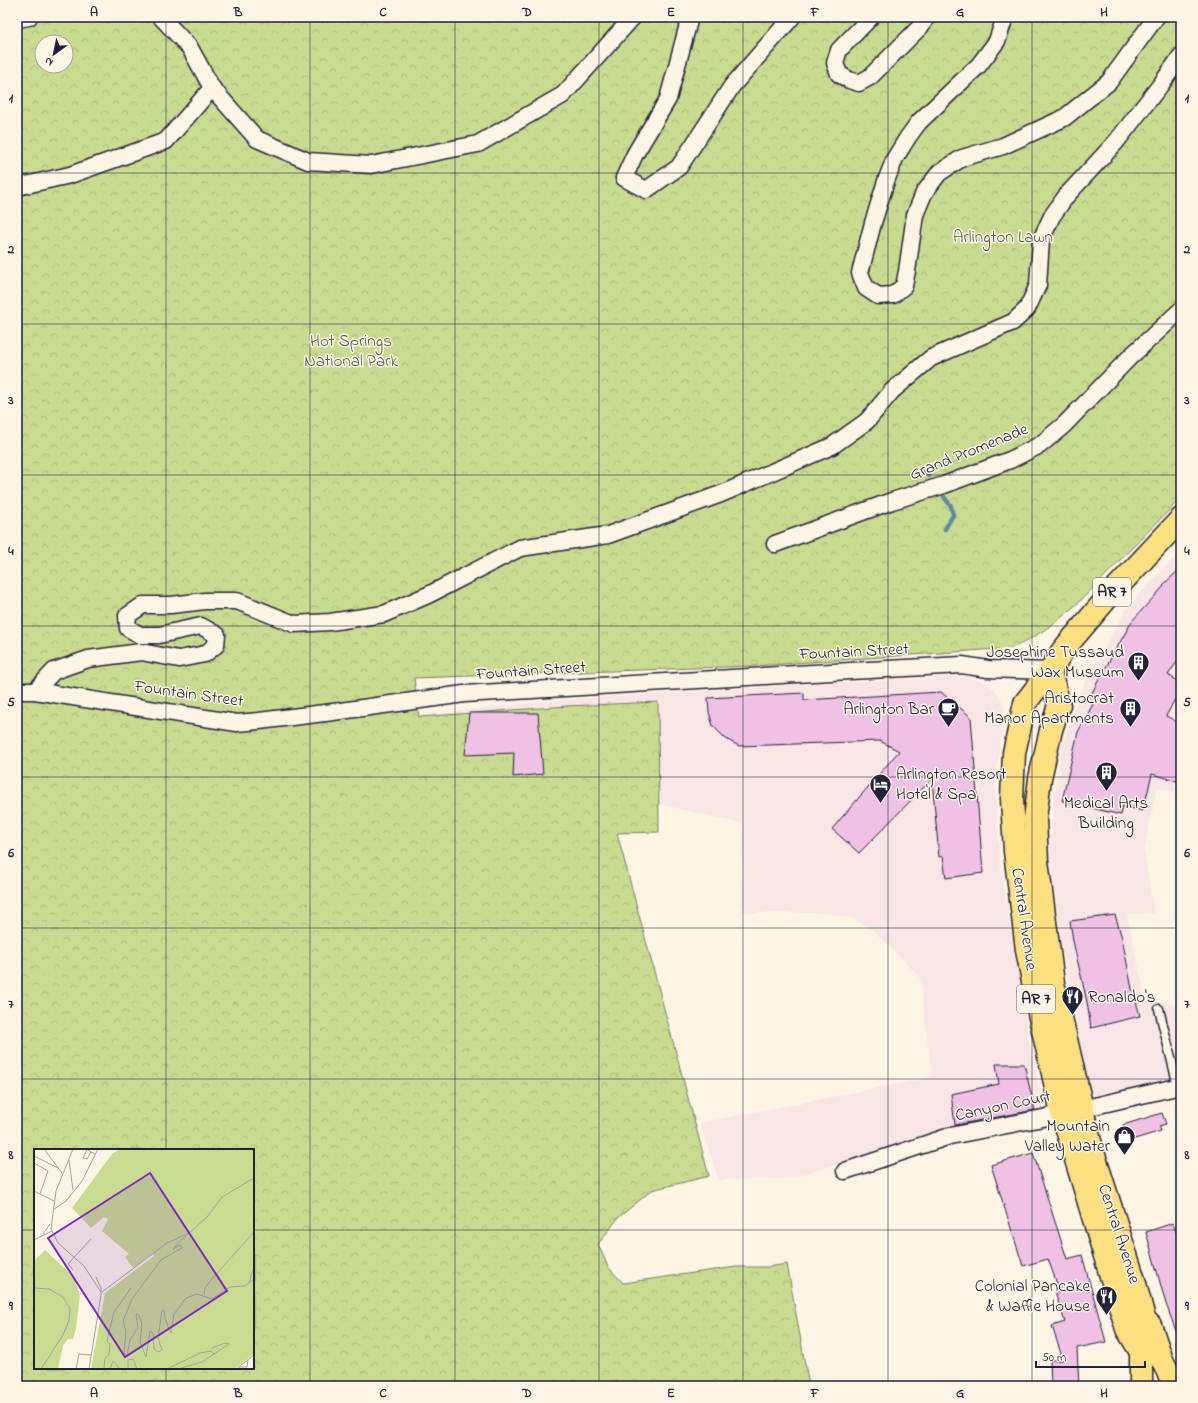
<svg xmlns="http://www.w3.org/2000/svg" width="1198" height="1403" font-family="'Indie Flower',sans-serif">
<defs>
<pattern id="park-crowns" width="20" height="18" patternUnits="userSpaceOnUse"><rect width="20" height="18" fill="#c9db90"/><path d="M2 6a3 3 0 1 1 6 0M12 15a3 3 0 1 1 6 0" fill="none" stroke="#acbc7d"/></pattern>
</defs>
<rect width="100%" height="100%" fill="#fcf5e5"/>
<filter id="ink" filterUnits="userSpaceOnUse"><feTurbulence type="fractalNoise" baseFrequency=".025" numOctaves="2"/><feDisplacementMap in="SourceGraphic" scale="8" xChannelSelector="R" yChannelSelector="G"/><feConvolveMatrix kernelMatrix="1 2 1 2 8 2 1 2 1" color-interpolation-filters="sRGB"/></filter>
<g filter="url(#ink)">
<g fill="#f8e5e5">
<path d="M1181 551V794L1157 787 1144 852 1154 913 1127 914 1146 1000 1177 1004 1181 1021V1081L1101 1098 1090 1095 1060 935 1050 849 1054 797 1063 742 1081 690 1126 610 1145 588Z"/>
<path d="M958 677 971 678 985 682 994 689 1002 701 1004 708V720L1000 742 995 788 1000 864 1032 1056 1045 1112 915 1140 792 1178 719 1180 700 1123 932 1077 920 977 875 932 857 920 827 913H741L743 824 647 801 373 721 548 701 797 685Z"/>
</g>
<path fill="url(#park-crowns)" stroke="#767e66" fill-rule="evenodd" d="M17 17H1181V498C1161 518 1141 539 1121 559 1087 595 1057 628 1012 648L752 666 414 678 419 717 567 706 658 702 659 832 617 833 709 1176 652 1190 619 1217 598 1244 608 1267 623 1283 736 1267H767L787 1264 809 1386H17ZM42 42H66V66H42ZM35 1150H253V1368H35Z"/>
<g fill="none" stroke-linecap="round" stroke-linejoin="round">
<g stroke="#618aa6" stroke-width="4.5">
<path d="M923 471 929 476"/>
<path d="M944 497 951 506 953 515 945 529"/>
</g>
</g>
<g fill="#efc1e5" stroke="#22223b">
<path d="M1181 568V656L1168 675 1181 683V688L1166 716 1181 724V782L1152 774 1143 811 1123 806 1121 815 1062 801 1078 732 1093 704 1088 701 1097 683 1132 621 1164 586 1163 585Z"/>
<path d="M941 692 971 717 983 873 946 878 943 856 939 857 932 779 859 853 832 829 899 751 880 741 739 746 726 739 713 726 709 712 708 698 804 693V700Z"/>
<path d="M469 713H538L543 774 513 777 514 753 465 755Z"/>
<path d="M1115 915 1122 938 1133 994H1134L1140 1016 1091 1028 1087 1002 1073 941 1070 921Z"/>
<path d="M996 1064H1024L1035 1110 955 1125 951 1094 999 1084Z"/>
<path d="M1162 1113 1166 1124 1159 1126 1161 1131 1128 1141 1123 1125Z"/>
<path d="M1033 1153 1067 1259 1082 1255 1106 1342 1077 1348 1079 1386H1051L1050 1360H1063L1052 1326 1065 1322 1055 1293 1060 1292 1048 1259 1023 1266 991 1165Z"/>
<path d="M1173 1223 1181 1246V1342H1180L1166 1304 1146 1232Z"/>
</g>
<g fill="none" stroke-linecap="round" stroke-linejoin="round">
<defs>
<path id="lane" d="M1159 1009 1176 1078 1175 1084 1172 1088"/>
<g id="street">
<path d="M161 17 190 48 212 88 257 139 308 161 371 165 478 144 563 95 633 17"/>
<path d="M690 17 668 99 635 154 624 178 646 190 679 167 732 86 792 17"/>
<path d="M871 17 839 50 835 63 839 74 849 80 859 83 870 77 920 27 927 17"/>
<path d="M1005 17 997 41 979 65 919 122 908 137 895 158 886 181 873 223 860 273 866 288 878 296 893 295 904 286 907 271 915 215 924 193 939 173 962 158 1003 146 1064 118 1109 82 1156 17"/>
<path d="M17 19 29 17"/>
<path d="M17 187 70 175 166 141 212 88"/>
<path d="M775 544 892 501 944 485 1010 460 1040 445 1064 425 1131 356 1181 310"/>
<path d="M17 691H35L237 723 259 721 333 712 464 694 813 673 962 665 988 669 1050 671"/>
<path d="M35 691 54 671 88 659 141 652 179 659 205 654 216 645 217 635 201 626 159 635H140L128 628 127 616 143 605H171L205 601H237L294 624 330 622 384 614 428 595 520 548 608 535 721 494 832 446 867 421 892 391 931 358 1013 322 1027 309 1038 285 1041 240 1052 216 1067 195 1116 142 1162 83 1181 56"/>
<path d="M845 1171 950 1136 1043 1118 1172 1088"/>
</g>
<g id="primary">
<path d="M1050 671 1059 705 1051 730 1040 778 1035 819 1037 861 1053 983 1087 1130 1093 1152 1134 1280 1144 1318 1141 1352V1386"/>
<path d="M1144 1319 1150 1325 1162 1360 1175 1386"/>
<path d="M1141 1352 1127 1329 1062 1113 1039 1013 1027 950 1015 851 1012 799 1014 753 1025 703 1050 671 1063 650 1108 597 1181 519"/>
</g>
</defs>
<use href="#lane" stroke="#22223b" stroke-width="11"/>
<use href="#street" stroke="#22223b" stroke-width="19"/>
<use href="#primary" stroke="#22223b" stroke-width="25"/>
<use href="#lane" stroke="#fcf5e5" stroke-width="8"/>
<use href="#street" stroke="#fcf5e5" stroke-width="16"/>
<use href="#primary" stroke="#fce080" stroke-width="22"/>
</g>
</g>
<path fill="none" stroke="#22223b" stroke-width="1" stroke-opacity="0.55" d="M166 17V1150M310 17V1386M455 17V1386M599 17V1386M743 17V1386M888 17V1386M1032 17V1386M17 173H1181M17 324H1181M17 475H1181M17 626H1181M17 777H1181M17 928H1181M17 1079H1181M17 1230H35M253 1230H1181M166 1368V1386"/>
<defs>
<symbol id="building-pin" viewBox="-11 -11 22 30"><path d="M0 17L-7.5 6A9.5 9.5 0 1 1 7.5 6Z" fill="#22223b" stroke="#fcf5e5"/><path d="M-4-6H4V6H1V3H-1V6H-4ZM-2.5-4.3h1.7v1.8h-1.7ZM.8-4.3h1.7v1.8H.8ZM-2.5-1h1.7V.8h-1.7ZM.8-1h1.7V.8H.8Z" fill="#fff"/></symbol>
<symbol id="cafe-pin" viewBox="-11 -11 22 30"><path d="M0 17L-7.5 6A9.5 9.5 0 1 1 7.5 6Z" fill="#22223b" stroke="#fcf5e5"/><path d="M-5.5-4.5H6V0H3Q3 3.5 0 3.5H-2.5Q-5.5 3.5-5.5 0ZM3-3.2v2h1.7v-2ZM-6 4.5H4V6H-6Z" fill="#fff"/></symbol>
<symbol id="hotel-pin" viewBox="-11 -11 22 30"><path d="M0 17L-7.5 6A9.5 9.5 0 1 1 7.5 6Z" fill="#22223b" stroke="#fcf5e5"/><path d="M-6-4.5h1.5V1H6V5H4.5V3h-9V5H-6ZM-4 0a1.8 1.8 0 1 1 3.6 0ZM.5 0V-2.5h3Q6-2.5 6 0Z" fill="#fff"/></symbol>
<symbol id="restaurant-pin" viewBox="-11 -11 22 30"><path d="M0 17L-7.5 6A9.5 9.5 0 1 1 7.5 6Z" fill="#22223b" stroke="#fcf5e5"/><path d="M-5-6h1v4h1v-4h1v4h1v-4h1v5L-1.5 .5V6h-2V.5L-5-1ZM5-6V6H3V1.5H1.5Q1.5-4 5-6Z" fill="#fff"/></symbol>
<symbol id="shop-pin" viewBox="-11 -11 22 30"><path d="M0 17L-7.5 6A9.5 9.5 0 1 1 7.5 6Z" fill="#22223b" stroke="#fcf5e5"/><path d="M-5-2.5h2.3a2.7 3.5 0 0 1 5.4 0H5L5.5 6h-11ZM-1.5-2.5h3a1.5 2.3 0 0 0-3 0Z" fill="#fff"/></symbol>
</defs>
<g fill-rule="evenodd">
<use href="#building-pin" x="1126" y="650" width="25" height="34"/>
<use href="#building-pin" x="1118" y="696" width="25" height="34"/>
<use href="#cafe-pin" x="936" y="696" width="25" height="34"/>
<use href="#building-pin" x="1094" y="760" width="25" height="34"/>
<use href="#hotel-pin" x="868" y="772" width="25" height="34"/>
<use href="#restaurant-pin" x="1060" y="984" width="25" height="34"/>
<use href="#shop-pin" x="1112" y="1124" width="25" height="34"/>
<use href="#restaurant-pin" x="1094" y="1284" width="25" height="34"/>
</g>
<g text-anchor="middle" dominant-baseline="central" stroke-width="3" stroke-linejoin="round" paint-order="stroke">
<g fill="#fcf5e5" stroke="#63616e" stroke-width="1">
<rect x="1093" y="578" width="38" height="28" rx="3"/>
<rect x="1017" y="985" width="38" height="28" rx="3"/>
</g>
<g font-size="16" font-weight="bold" fill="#22223b">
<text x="1112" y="592">AR 7</text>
<text x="1036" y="999">AR 7</text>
</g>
<g font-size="17" fill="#545a54" stroke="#fcf5e5">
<text x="1003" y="237">Arlington Lawn</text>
<text x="351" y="341">Hot Springs<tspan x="351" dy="20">National Park</tspan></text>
</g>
<g font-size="17" fill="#22223b" stroke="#fcf5e5">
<text transform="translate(969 452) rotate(-22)">Grand Promenade</text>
<text transform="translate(854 652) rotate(-3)">Fountain Street</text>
<text transform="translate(531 671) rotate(-4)">Fountain Street</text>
<text transform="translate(189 694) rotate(8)">Fountain Street</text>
<text transform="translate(1024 919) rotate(82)">Central Avenue</text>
<text transform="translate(1003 1106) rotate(-12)">Canyon Court</text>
<text transform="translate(1119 1234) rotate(72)">Central Avenue</text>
</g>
<g font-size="17" fill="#22223b" stroke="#fcf5e5" text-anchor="end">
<text x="1124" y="652">Josephine Tussaud<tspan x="1124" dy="20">Wax Museum</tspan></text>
<text x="1114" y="698">Aristocrat<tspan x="1114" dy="20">Manor Apartments</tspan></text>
<text x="934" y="709">Arlington Bar</text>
<text x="896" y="774" text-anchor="start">Arlington Resort<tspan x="896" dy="20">Hotel &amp; Spa</tspan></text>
<text x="1106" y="803" text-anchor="middle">Medical Arts<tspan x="1106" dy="20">Building</tspan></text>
<text x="1088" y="997" text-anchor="start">Ronaldo's</text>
<text x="1110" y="1126">Mountain<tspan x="1110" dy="20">Valley Water</tspan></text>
<text x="1090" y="1286">Colonial Pancake<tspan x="1090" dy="20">&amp; Waffle House</tspan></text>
</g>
</g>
<g transform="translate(34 1149)">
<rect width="220" height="220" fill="#fcf5e5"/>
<path d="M86 0H220V205L200 220H57L71 144 120 107 118 105 99 119 91 108 95 105 68 82 74 70 70 68 57 79 38 59 78 5ZM11 101 40 128 46 146 42 180 39 190H34L29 197 24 220H0V112Z" fill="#c9db90"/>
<path fill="none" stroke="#a5a1a1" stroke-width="1" d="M10 0 28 24M39 0 22 42 17 80 24 94 50 117 67 143M57 3 53 10 49 9 53 1H54L57 3 61 5M0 7 24 19M35 11 39 41M0 14 14 22 6 45M0 42 20 52M19 61 32 52 48 32 64 0M9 85 16 75M0 91 18 82M39 121 34 115 57 90M215 134 220 117M0 139 15 140 29 148 36 160 35 171 29 186 7 220M68 143 133 94 155 84 173 68 188 48 220 29M170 146 171 139 177 131 220 83M93 206 96 191 104 179 102 165 105 166 108 176 106 193 112 208 116 182 119 184 120 200 124 203 128 201 124 189 128 162 130 161 131 170 137 184 140 165 152 149 163 145 178 150 196 138 211 137 220 130M93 206 90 204 92 182 89 172 98 150 127 111 148 99 146 96 139 100 152 86M205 218H213L214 211M42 220 45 205 57 206M55 220 67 146V139L62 128M70 220 71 209 75 206 76 195 73 192 80 163 97 139M76 220 79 212 86 220M94 220V211L99 210 103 220M133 220 166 204 177 202 181 206M144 220 168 213 195 195 191 194 178 199M202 220 220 206"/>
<path fill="#7b2cbf" fill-opacity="0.15" stroke="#7b2cbf" stroke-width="2" d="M116 24 193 142 91 208 14 89Z"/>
<rect width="220" height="220" fill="none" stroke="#22223b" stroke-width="2"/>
</g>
<rect width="1198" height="1403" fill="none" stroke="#fcf5e5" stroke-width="44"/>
<g transform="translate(54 54) rotate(213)"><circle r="19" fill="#fcf5e5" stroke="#a5a1a1"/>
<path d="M0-3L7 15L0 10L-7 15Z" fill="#22223b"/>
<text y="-6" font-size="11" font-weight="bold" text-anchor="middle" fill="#22223b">N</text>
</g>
<path d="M1036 1361v6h109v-6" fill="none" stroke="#22223b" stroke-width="2"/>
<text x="1042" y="1361" font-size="12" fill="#22223b" stroke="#fcf5e5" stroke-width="3" paint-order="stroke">50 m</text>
<rect x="22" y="22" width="1154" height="1359" fill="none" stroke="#22223b" stroke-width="1.5"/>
<g font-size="13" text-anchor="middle" font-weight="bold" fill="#22223b">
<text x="94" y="16">A</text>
<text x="238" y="16">B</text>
<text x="383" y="16">C</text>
<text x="527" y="16">D</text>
<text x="671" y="16">E</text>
<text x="815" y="16">F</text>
<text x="960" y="16">G</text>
<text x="1104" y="16">H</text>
<text x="11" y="102">1</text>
<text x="1187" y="102">1</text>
<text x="11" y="253">2</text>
<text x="1187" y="253">2</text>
<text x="11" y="404">3</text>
<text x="1187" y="404">3</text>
<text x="11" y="555">4</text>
<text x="1187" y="555">4</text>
<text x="11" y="706">5</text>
<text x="1187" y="706">5</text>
<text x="11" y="857">6</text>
<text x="1187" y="857">6</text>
<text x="11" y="1008">7</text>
<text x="1187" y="1008">7</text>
<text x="11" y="1159">8</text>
<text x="1187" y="1159">8</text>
<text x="11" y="1310">9</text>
<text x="1187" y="1310">9</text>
<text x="94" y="1397">A</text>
<text x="238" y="1397">B</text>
<text x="383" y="1397">C</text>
<text x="527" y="1397">D</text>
<text x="671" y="1397">E</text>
<text x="815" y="1397">F</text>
<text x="960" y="1397">G</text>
<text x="1104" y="1397">H</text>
</g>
</svg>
